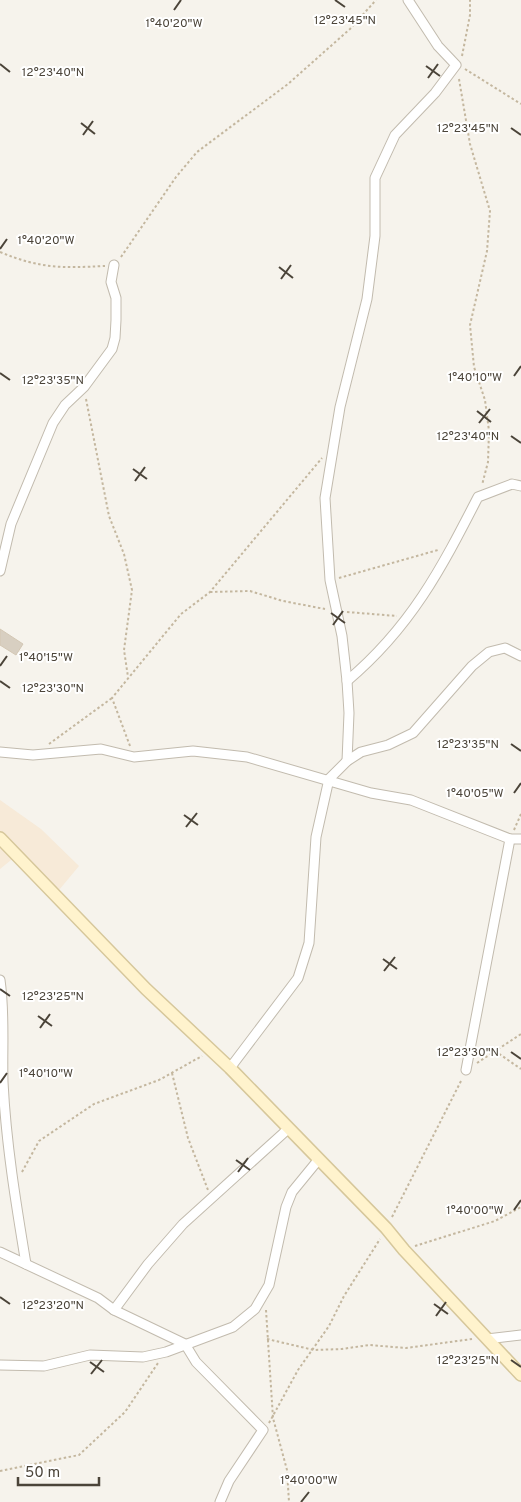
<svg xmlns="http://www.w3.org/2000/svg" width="521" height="1502" font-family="Overpass,sans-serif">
<rect width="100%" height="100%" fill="#f6f3ec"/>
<path fill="#f7ead8" d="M0 800 41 829 79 866 54 896 16 856 0 869Z"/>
<path fill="#d8cfc1" stroke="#d3c7b4" d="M0 629 23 644 16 655 0 645Z"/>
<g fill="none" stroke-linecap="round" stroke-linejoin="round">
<defs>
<g id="street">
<path d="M0 571 11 524 53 423 65 405 84 387 112 349 115 338 116 320V298L111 282 114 265"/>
<path d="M347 681C411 627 441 569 478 497L512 484 521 486"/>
<path d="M0 752 33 755 101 749 134 757 193 751 247 757 371 793 411 800 510 839H521"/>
<path d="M347 761 349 713 347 681 342 636 330 580 325 498 340 407 367 299 375 236V178L395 135 435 93 456 65 438 46 408 0"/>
<path d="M0 980C5 1014 2 1048 3 1082 6 1143 16 1204 26 1264"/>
<path d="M230 1068 298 978 309 943 316 837 329 779 347 761 361 752 388 745 413 733 472 666 489 652 505 648 521 656"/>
<path d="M466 1070 510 839"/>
<path d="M0 1252 98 1298 114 1310 185 1344 196 1362 263 1430 229 1481 220 1502"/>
<path d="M114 1310 148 1264 183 1224 288 1129"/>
<path d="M487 1339 521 1335"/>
<path d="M0 1365 44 1366 90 1355 143 1357 166 1352 233 1327 255 1309 269 1285 286 1207 292 1192 319 1159"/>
</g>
<path id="secondary" d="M0 838 146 989 230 1068 386 1228 404 1250 521 1375"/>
</defs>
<use href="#street" stroke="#c2bbae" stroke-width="11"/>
<use href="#secondary" stroke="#d6c79b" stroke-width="14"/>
<g stroke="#c4b79f" stroke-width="2" stroke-dasharray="2.5 2.5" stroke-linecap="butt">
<path d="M462 56 470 15V0"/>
<path d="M465 69 521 104"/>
<path d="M459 79 470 144 490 211 487 251 470 325 474 367 485 400 489 431 488 462 482 485"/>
<path d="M0 252C41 269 62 268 105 266"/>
<path d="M121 257 176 177 197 152 288 84 350 29 376 0"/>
<path d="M86 399 109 516 124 554 132 590 124 650 128 677"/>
<path d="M339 578 438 550"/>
<path d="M210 592 250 591 283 601 325 609"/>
<path d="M347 612 397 616"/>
<path d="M49 744 112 698"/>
<path d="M130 746 112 698 181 614 210 592 322 458"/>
<path d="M514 830 521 814"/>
<path d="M495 1051 521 1069"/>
<path d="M477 1063 521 1034"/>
<path d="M172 1073 188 1138 208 1190"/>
<path d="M22 1172 39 1141 94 1104 159 1080 202 1056"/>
<path d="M392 1217 462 1079"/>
<path d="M415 1246 495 1221 521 1207"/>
<path d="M266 1310 273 1418 287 1470 289 1502"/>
<path d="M267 1339 314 1350 342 1349 369 1345 406 1348 472 1339"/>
<path d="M269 1423 298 1370 329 1326 344 1296 380 1239"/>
<path d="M0 1471 79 1455 125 1412 158 1363"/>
</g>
<use href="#street" stroke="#fff" stroke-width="9"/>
<use href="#secondary" stroke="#fff3cd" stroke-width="11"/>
</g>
<path fill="none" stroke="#4b4439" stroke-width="2" d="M335 0 345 7M174 10 181 0M0 64 10 72M426 66 440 76M428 78 438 64M81 123 95 134M511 128 521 135M83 135 93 121M0 249 7 239M279 267 293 278M281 279 291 265M0 373 10 380M514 376 521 366M477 411 491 422M479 423 490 409M511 436 521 443M133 469 147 479M135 481 145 467M331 613 345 623M333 625 343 611M0 666 7 656M0 681 10 688M511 744 521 751M514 793 521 783M184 815 198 825M186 827 197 813M383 959 397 969M384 971 395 957M0 989 10 996M38 1016 52 1026M40 1028 50 1014M511 1052 521 1059M0 1083 7 1073M236 1160 250 1170M238 1172 248 1158M514 1210 521 1200M0 1297 10 1304M434 1304 448 1314M436 1316 446 1302M511 1360 521 1367M90 1362 104 1372M91 1374 102 1360M301 1502 309 1492"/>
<g font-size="12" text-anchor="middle" fill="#4b4439" stroke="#fff" stroke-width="4" stroke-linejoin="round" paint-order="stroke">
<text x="345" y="24">12°23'45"N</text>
<text x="174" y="27">1°40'20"W</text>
<text x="53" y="76">12°23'40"N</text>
<text x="468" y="132">12°23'45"N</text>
<text x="46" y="244">1°40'20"W</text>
<text x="475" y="381">1°40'10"W</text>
<text x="53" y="384">12°23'35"N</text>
<text x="468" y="440">12°23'40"N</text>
<text x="46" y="661">1°40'15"W</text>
<text x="53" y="692">12°23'30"N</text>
<text x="468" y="748">12°23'35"N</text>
<text x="475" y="797">1°40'05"W</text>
<text x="53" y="1000">12°23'25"N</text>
<text x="468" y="1056">12°23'30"N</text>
<text x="46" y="1077">1°40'10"W</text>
<text x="475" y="1214">1°40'00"W</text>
<text x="53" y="1309">12°23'20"N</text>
<text x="468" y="1364">12°23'25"N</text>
<text x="309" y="1484">1°40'00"W</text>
</g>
<path d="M18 1477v8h81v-8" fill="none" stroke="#4b4439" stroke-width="2.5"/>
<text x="25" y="1477" font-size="15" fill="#4b4439" stroke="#ffffff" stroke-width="4" paint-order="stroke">50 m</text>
</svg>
